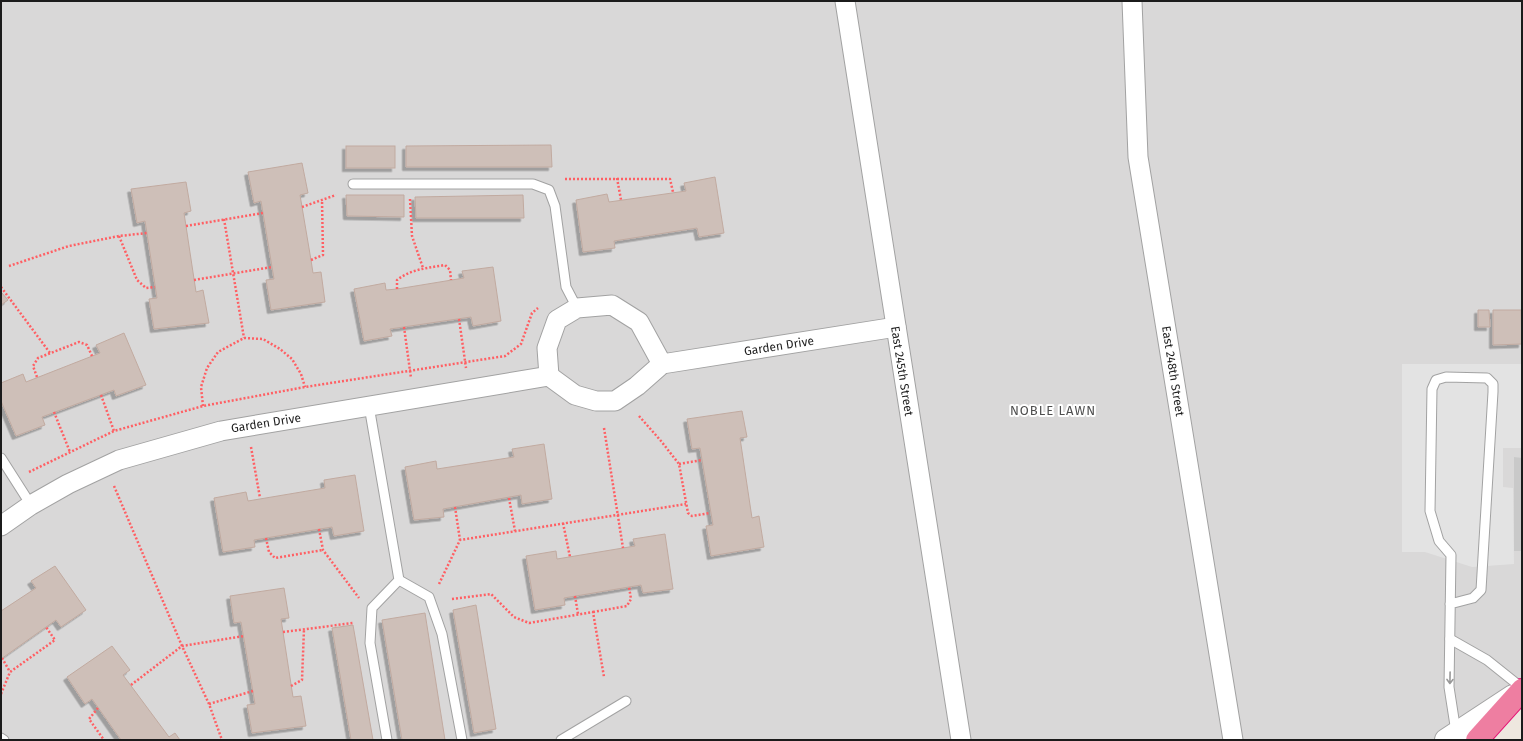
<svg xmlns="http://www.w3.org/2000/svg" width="1523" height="741" font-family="'Fira Sans',sans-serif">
<defs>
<filter id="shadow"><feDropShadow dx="-3.5" dy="3.5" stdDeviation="0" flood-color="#0004"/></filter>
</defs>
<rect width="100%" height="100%" fill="#eee7df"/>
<path fill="#d9d8d8" d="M1 1H1522V689L1446 740H1Z"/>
<path fill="#c9c9c9" d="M1514 457 1522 458V551H1514Z"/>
<path fill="#e3e3e3" d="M1402 364H1522V448H1503V487L1513 488 1514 564 1472 567 1425 552H1402Z"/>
<g fill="#cebfb8" stroke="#c1aaa0" filter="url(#shadow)">
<path d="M551 145 552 167H406V146Z"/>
<rect x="346" y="146" width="49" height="22"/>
<path d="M302 163 308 193 300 195 311 260 313 273 321 272 325 302 271 310 266 280 274 279 261 201 254 203 248 172Z"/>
<path d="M715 177 724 233 699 237 697 228 614 241 615 248 583 252 576 200 607 194 609 202 686 191 684 183Z"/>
<path d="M186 182 191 211 184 213 186 226 196 292 203 290 209 323 154 329 149 299 157 298 145 221 137 223 131 189Z"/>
<path d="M346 195H404V217L347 216Z"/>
<path d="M523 195 524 218H416L415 197Z"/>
<path d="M493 267 501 321 473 326 471 317 390 329 392 336 364 341 354 289 385 283 386 290 397 289 464 278 462 271Z"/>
<path d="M1 292 8 300 1 305Z"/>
<path d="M1478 310H1489L1490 327H1478Z"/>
<path d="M1493 310H1521L1522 344 1493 345Z"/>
<path d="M124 333 146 385 116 396 114 390 42 417 45 425 16 436 1 401V383L23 374 26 382 100 353 96 345Z"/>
<path d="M742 411 747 437 740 438 752 518 759 516 764 547 711 556 706 526 713 525 700 448 692 449 687 419Z"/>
<path d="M544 444 552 499 522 504 521 495 443 509 444 517 414 520 405 467 436 461 437 469 514 457 512 449Z"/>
<path d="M355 475 364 531 334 536 332 527 254 540 255 547 223 552 214 498 246 492 248 501 325 488 324 480Z"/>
<path d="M665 534 673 589 643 593 641 585 564 598 565 605 535 610 526 556 556 551 557 559 635 546 633 539Z"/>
<path d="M55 566 86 610 61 627 56 620 1 659V611L36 588 31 581Z"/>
<path d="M284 588 289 618 281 619 293 697 301 696 306 726 252 733 247 705 255 704 241 622 234 623 230 596Z"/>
<path d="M476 605 496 729 474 733 453 610Z"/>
<path d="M425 613 445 740H402L382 620Z"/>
<path d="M353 625 373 740H351L332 628Z"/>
<path d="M112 646 130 670 123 675 169 737 175 733 180 740H121L92 699 85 704 67 677Z"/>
</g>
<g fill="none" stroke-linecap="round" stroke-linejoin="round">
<defs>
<g id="service">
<path d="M353 184H533L549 190 555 206 566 287 577 308"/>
<path d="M369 406 399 580 372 608 370 643 387 740"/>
<path d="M1 458 31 505"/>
<path d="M399 580 429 597 442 634 462 740"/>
<path d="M1450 604 1473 598 1481 590 1493 392V384L1487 378 1446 377 1436 380 1432 389 1430 511 1439 541 1451 555 1449 687 1456 732"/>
<path d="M1450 639 1487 660 1522 688"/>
<path d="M1 738 4 740"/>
<path d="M561 740 626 701"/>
</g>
<g id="minor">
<path d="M845 1 961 740"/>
<path d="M1132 1 1138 157 1233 740"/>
<path d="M549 376 547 348 557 320 577 308 612 305 639 322 662 364"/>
<path d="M1 526 31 505 68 484 119 460 221 431 549 376 575 395 596 401H615L637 386 662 364 896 327"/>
</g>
<path id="tertiary" d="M1446 740 1513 696"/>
<path id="motorway" d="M1477 740 1522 690"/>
</defs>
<use href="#service" stroke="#a2a2a2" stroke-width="11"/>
<use href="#minor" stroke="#a2a2a2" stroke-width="21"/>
<use href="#tertiary" stroke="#a2a2a2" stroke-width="24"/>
<use href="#motorway" stroke="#e51376" stroke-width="24"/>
<g stroke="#ff5f63" stroke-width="2.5" stroke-dasharray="2 2" stroke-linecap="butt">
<path d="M617 178 621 200"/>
<path d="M565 179H670L673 192"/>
<path d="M410 199 412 236 423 268"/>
<path d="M302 207 336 195"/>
<path d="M224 219 244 338"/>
<path d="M186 226 263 213"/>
<path d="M119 236 137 280 146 288 155 287"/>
<path d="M311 260 323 255 322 200"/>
<path d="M9 266 69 246 119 236 147 233"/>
<path d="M194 280 272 267"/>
<path d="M1 287 50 353"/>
<path d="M397 289V280C411 269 428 268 445 265L450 270 451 280"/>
<path d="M459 319 466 368"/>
<path d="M404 327 411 378"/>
<path d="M37 377 33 366 38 358 79 342 87 345 92 356"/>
<path d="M101 395 114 431"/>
<path d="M203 406 201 387 207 368 218 352 244 338 263 339 280 349 292 359 301 374 305 387"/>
<path d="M54 412 70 452"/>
<path d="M639 416 661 441 679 464 688 513 692 516 710 513"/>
<path d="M604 428 623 548"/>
<path d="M251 447 260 498"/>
<path d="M679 464 702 460"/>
<path d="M29 472 114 431 203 406 305 387 505 356 521 344 532 313 538 308"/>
<path d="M114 486 182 646 209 704 222 740"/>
<path d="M509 498 515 531"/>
<path d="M455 507 460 540"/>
<path d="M563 523 570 557"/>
<path d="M319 529 323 550 359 598"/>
<path d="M266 538 269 552 275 558 323 550"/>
<path d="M439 584 460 540 686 504"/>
<path d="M575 596 578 614"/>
<path d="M452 599 491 594 514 617 529 623 593 612 604 677"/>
<path d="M593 612 627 606 631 599 629 587"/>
<path d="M283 632 353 623"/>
<path d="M2 658 10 672"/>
<path d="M131 685 182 646 244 636"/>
<path d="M291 686 302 680 304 629"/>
<path d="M1 694 10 672 55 640 46 627"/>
<path d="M209 704 253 691"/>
<path d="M98 708 89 719 104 740"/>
</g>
<use href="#service" stroke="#fff" stroke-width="9"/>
<use href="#minor" stroke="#fff" stroke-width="19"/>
<use href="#tertiary" stroke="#fff" stroke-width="22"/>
<use href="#motorway" stroke="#ee7ea1" stroke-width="22"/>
</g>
<defs><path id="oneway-shaft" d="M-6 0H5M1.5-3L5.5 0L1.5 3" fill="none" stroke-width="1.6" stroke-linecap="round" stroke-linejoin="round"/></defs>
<use stroke="#989898" href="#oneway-shaft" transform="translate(1450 678) rotate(91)"/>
<g text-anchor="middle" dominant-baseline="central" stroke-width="4" stroke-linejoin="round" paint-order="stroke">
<g font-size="12" fill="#1b1b1b" stroke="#fff">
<text transform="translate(779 346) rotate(-9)">Garden Drive</text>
<text transform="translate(902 371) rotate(81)">East 245th Street</text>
<text transform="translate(1173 371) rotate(81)">East 248th Street</text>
<text transform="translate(266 423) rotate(-9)">Garden Drive</text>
</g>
<g font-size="13" letter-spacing="1" fill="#4e4e4e" stroke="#fff">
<text x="1053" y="410">NOBLE LAWN</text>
</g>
</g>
<rect width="1523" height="741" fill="none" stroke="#1b1b1b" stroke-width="4"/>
</svg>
